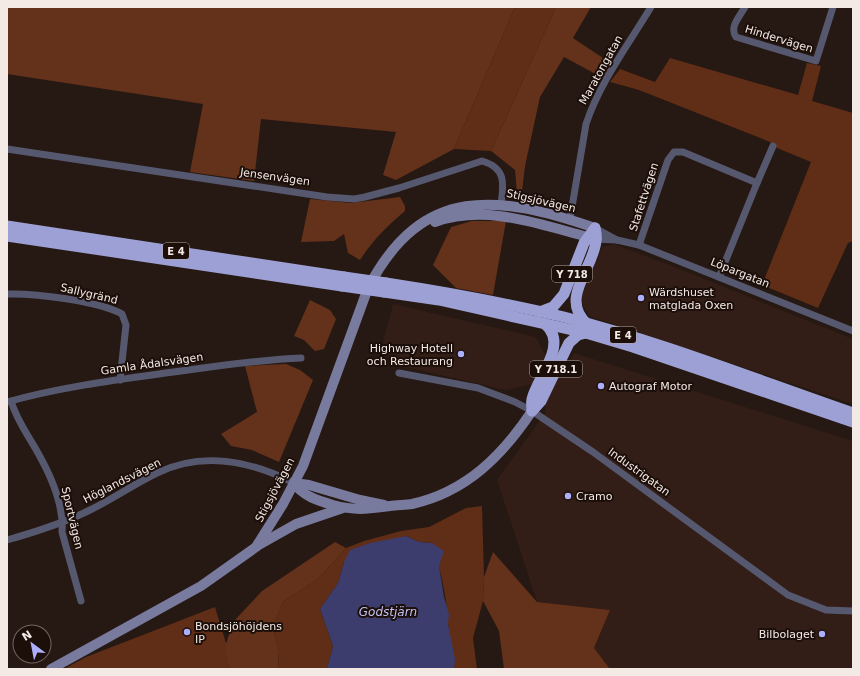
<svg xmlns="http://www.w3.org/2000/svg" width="860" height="676" font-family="'DejaVu Sans',sans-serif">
<rect width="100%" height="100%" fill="#261812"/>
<g fill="#321e16">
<path d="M614 244 680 269 853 339V404L589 316 580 300 602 247Z"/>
<path d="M393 304 536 337 546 357 534 384 506 390 392 364 383 342Z"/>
<path d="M574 353 853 441V669H610L594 648 610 610 537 602 497 480 546 412 544 402Z"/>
</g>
<g fill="#602d17">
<path d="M515 7H556L491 151 454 149Z"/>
<path d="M670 58 798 95 807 63 821 66 812 101 853 113V241L848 243 818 308 762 285 811 162 777 148 770 142 639 90 610 82 620 69 655 82Z"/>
<path d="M482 506 484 577 483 601 473 638 477 669H454C455 653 449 639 448 623 447 598 440 567 432 543L419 542 406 536 344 562 338 583 320 609 333 646 327 669H278L279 651 273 627 283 602 318 579 346 548 364 541 401 531 429 527 466 508Z"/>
<path d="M215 607 234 669H64L86 657Z"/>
</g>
<g fill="#64311b">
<path d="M7 7H515L454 149 396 180 383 175 396 132 261 119 254 181 190 172 203 104 7 74Z"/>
<path d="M556 7H591L573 38 612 64 603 78 564 57 540 97 525 166 521 200 517 193 515 170 491 151Z"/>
<path d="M400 197 405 206V211C387 226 373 240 360 260L348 253 344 234 334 241 301 242 310 199 351 203Z"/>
<path d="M472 221H506L493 295 456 288 433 265 451 227Z"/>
<path d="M310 300 330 310 336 319 324 349 315 351 304 340 294 336Z"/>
<path d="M286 364 300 370 313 380 279 462 252 450 231 446 221 434 257 412 245 366Z"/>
<path d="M335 542 346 548 318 579 283 602 273 627 279 651 278 669H230L225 647 233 622 262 591Z"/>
<path d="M493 552 537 602 610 610 594 648 610 669H504L499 631 483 601 484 577Z"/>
</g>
<path fill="#3c3c6d" d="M406 536 419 542 432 543 444 551 439 566 444 597 449 614 448 624 455 659 454 669H327L333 646 320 609 338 583 344 562 350 550 370 543Z"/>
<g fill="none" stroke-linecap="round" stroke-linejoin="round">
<g stroke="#56586f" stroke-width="7">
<path d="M745 7C740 16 729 27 736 37L816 61 833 7"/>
<path d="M7 149 327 197 354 199 365 197 399 188 482 161C506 168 504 183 501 204"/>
<path d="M757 183 773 146"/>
<path d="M570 219 586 124C600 82 628 45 651 7"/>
<path d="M595 228 617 240"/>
<path d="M593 239 617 240 639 245 853 331"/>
<path d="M639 245 668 160 674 152H683L757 183 719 277"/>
<path d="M7 294C34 293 99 301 122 314L126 325 120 380"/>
<path d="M399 373 478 388 515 402 532 411 593 452 788 595 826 610 853 611"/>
<path d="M11 401C17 421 28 435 38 453 51 476 64 505 62 532L81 601"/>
<path d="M7 402C57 388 108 381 159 374 206 368 253 360 301 358"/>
<path d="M7 540C35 532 64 523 90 510 113 499 134 484 157 473 202 451 251 461 294 483"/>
</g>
<g stroke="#787a9e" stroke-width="10">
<path d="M435 222C486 204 538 224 588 237"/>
<path d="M294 483C302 496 319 501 333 505 356 511 367 509 390 506 397 505 405 505 412 504 466 492 502 456 532 411"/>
<path d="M294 483 309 485 360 500 384 505"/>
<path d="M257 546 296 524 343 508"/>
<path d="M51 669 201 586 256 547 283 504 303 466 368 288C423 183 498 195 595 228"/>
</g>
<g stroke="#9da0d4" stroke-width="11">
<path d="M7 226 344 277"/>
<path d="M7 236 342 286"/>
<path d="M386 283C445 292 505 303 564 317 662 342 757 380 853 413"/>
<path d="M384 292 439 300 586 333 633 347 853 422"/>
<path d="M540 312 553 307 564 294 584 243 595 228"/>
<path d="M587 324C559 298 593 270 596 241 597 237 596 232 595 228"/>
<path d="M532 411 541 401 569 343 578 335 586 333"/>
<path d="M532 411C532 407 531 403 532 399 538 376 569 344 545 324"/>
</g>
<g stroke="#9da0d4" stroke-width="11">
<path d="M344 277 386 283"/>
<path d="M342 286 384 292"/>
</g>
</g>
<g fill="#acaffb" stroke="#1c0f0a" stroke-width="1.5">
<circle cx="641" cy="298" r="4"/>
<circle cx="461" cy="354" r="4"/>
<circle cx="601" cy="386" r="4"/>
<circle cx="568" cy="496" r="4"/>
<circle cx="187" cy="632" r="4"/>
<circle cx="822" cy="634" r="4"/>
</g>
<g text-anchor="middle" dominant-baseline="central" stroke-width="4" stroke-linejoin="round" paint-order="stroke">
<g fill="#1c0f0a" stroke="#b2a8a3" stroke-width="1">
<rect x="163" y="243" width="26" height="16" rx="3"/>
<rect x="552" y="266" width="40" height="16" rx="3"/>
<rect x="610" y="327" width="26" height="16" rx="3"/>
<rect x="530" y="361" width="52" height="16" rx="3"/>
</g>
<g font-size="10" font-weight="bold" fill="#f3e9e5">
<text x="176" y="251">E 4</text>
<text x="572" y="274">Y 718</text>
<text x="623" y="335">E 4</text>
<text x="556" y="369">Y 718.1</text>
</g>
<g font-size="11" fill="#f3e9e5" stroke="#1c0f0a">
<text transform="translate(779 39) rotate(17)">Hindervägen</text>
<text transform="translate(601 70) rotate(-61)">Maratongatan</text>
<text transform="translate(275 177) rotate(8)">Jensenvägen</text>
<text transform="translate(644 197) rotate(-72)">Stafettvägen</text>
<text transform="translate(541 201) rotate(13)">Stigsjövägen</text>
<text transform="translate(740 273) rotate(22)">Löpargatan</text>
<text transform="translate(89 294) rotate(13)">Sallygränd</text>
<text transform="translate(152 364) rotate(-8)">Gamla Ådalsvägen</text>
<text transform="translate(639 472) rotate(36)">Industrigatan</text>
<text transform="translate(122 481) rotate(-27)">Höglandsvägen</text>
<text transform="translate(275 490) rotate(-62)">Stigsjövägen</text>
<text transform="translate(72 518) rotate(77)">Sportvägen</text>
</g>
<g font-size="11" fill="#f3e9e5" stroke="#1c0f0a" text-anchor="start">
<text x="649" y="292">Wärdshuset<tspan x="649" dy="13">matglada Oxen</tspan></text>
<text x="453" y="348" text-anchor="end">Highway Hotell<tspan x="453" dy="13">och Restaurang</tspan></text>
<text x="609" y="386">Autograf Motor</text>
<text x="576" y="496">Cramo</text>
<text x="195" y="626">Bondsjöhöjdens<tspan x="195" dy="13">IP</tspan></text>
<text x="814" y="634" text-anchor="end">Bilbolaget</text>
</g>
<g font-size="12" font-style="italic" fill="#c0c3f3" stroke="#1c0f0a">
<text x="388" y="612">Godstjärn</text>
</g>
</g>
<rect width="860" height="676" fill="none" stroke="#f3e9e5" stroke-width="16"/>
<g transform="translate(32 644) rotate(328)"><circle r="19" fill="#1c0f0a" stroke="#726662"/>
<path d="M0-3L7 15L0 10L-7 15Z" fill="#acaffb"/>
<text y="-6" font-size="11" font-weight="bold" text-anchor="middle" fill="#f3e9e5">N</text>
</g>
</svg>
